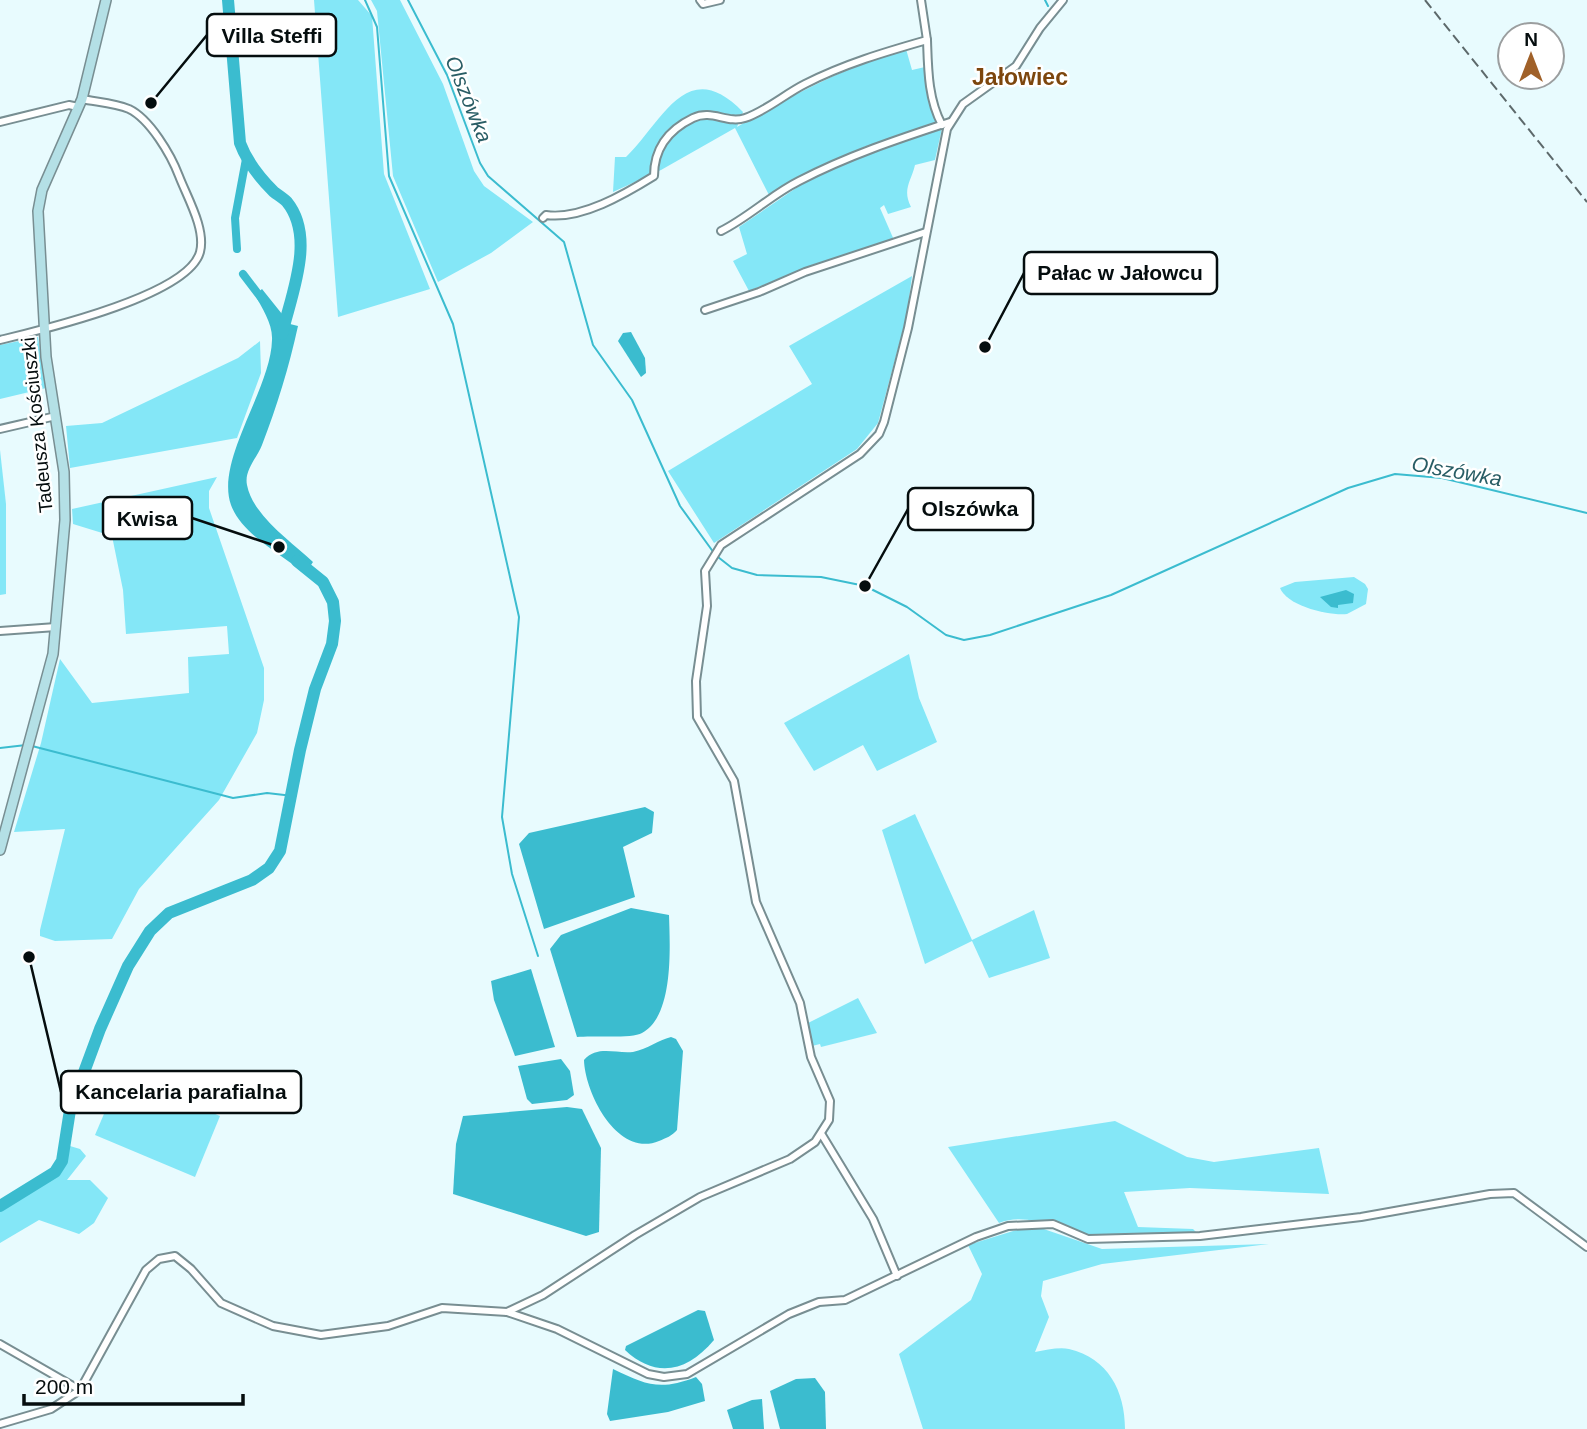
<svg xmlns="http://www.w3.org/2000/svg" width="1587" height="1429" font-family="Arial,sans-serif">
<rect width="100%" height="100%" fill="#e8fbfe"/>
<g fill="#84e7f7">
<path d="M314 0H358L372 16 384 174 430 289 338 317Z"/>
<path d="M371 0H400L443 84 474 171 484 186 533 222 491 253 438 282 393 176 377 11Z"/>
<path d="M906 49 912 70 925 67 937 122 864 147 770 197 735 128 661 170 613 192 615 157H626C663 121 687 54 743 112L737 127C792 95 845 67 906 49Z"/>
<path d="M942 128 935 160 915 165C911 182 902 189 911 207L888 214 884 205 880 208 894 240 812 265 749 291 733 261 747 254 739 227 802 184 845 163Z"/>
<path d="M912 276 907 315 878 423 857 449 714 543 668 471 812 384 789 346Z"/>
<path d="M38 337 46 388 0 399V345Z"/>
<path d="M260 341 261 373 237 438 70 468 66 426 102 423 238 358Z"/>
<path d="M0 450 6 504V594L0 595Z"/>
<path d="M217 477 209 491V508L264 668V700L257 733 219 800 139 889 112 939 55 941 40 936V930L65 829 14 832 41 743 60 659 92 703 189 693 188 657 229 654 227 626 126 634 123 590 112 536 73 524 72 509Z"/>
<path d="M1354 577 1365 584 1368 589 1366 604 1347 614C1329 616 1287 606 1280 588L1295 582Z"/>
<path d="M909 654 919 698 937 742 877 771 863 745 814 771 784 723Z"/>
<path d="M915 814 972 940 1034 910 1050 958 989 978 972 941 925 964 882 830Z"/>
<path d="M858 998 877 1033 821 1047 820 1044 812 1046 808 1023Z"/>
<path d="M121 1074 220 1116 195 1177 95 1135Z"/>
<path d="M1115 1121 1187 1157 1214 1162 1319 1148 1329 1194 1190 1188 1124 1192 1138 1227 1193 1229 1200 1236C1174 1237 1108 1244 1086 1239 1057 1231 1030 1211 999 1223L948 1147Z"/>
<path d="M70 1146 80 1149 86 1156 67 1180H90L108 1198 94 1223 79 1234 39 1220 0 1243V1211L23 1198 22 1195C53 1183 56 1177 70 1146Z"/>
<path d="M1032 1225 1102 1249 1269 1244 1102 1264 1043 1281 1041 1296 1049 1317 1035 1352C1046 1350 1059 1347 1069 1349 1108 1358 1125 1391 1125 1429H923L899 1354 971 1300 982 1274 968 1245Z"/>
</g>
<g fill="#3bbccf">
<path d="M262 289 290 324 298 326C289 367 277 406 262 445 257 458 244 470 247 485 253 516 292 542 313 562L305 574C282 554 242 535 231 505 215 460 271 389 272 340 273 324 262 308 255 295Z"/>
<path d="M631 332 645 358 646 373 641 377 618 341 623 333Z"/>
<path d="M1346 590 1354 594 1353 603 1338 605V608L1331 607 1320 597Z"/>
<path d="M645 807 654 812 652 833 623 847 635 897 544 929 519 844 529 833Z"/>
<path d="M631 908 669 915C670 947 674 1016 642 1033 632 1039 591 1035 577 1037L550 949 561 935Z"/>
<path d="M531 969 555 1047 515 1056 494 1000 491 981Z"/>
<path d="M671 1037 676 1039 683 1051 677 1130C672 1136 666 1138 659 1141 618 1158 585 1094 584 1060 597 1045 616 1054 633 1052 648 1049 658 1040 671 1037Z"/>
<path d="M561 1059 570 1071 574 1095 567 1100 532 1104 527 1099 518 1066Z"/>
<path d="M567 1107 582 1109 601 1148 599 1232 586 1236 453 1194 456 1144 463 1116Z"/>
<path d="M698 1310 705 1311 714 1340C687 1372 656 1379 625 1350L626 1346Z"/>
<path d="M613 1369C646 1385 660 1391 696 1377L702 1384 705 1401 668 1412 610 1421 607 1414Z"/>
<path d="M815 1378 825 1392 826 1429H780L770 1391 796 1379Z"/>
<path d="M762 1399 764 1429H733L727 1410 752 1400Z"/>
</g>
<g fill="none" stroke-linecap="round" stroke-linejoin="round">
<g stroke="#3bbccf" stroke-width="2">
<path d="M365 0 377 27 389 176 453 324 519 617 502 817 512 874 538 956"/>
<path d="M408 0 447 75 480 163 488 176 564 242 593 345 632 400 680 506 714 553"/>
<path d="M1045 0 1048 6"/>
<path d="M718 557 732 568 757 575 821 577 865 586 907 607 946 635 964 640 990 635 1111 595 1348 488 1395 474 1442 478 1587 513"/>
<path d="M32 746 233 798 267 793 293 796"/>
<path d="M0 748 26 745"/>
</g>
<g stroke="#3bbccf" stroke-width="8">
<path d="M237 249 235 218 246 159"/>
<path d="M243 274 262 299"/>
</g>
<g stroke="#3bbccf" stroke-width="12">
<path d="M228 0 240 143C247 162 260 178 274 192 278 195 283 198 287 202 316 238 291 295 282 334"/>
<path d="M0 1206 55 1172 62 1161 70 1110 100 1029 128 966 150 931 169 913 252 880 269 868 280 851 300 750 315 689 332 644 335 621 333 602 323 582 297 561"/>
</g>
<defs>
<g id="minor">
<path d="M700 0 703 4 720 0"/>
<path d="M927 40C928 69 928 99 942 125"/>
<path d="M0 122 69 105 78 107"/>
<path d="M543 218 546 215C581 220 625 194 654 176 654 148 668 130 693 118 712 109 727 124 745 118 766 111 785 94 805 84 844 64 885 52 927 40L921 0"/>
<path d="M721 231C749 217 771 195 799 181 847 156 898 139 950 122"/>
<path d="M705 310 759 292 805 272 926 232"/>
<path d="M0 340C41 330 188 296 200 252 206 229 187 197 179 176 171 155 150 119 129 109 115 103 96 102 82 99"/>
<path d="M0 429 56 416"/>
<path d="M0 631 56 627"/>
<path d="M822 1135 873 1219 897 1276"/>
<path d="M507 1312 543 1295 635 1235 700 1197 790 1159 815 1142 829 1120 830 1101 811 1057 800 1003 756 902 734 781 697 717 696 681 707 606 705 571 721 545 860 454 879 434 884 422 908 328 947 129 963 104 1016 66 1040 28 1063 0"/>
<path d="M0 1344 80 1390"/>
<path d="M0 1424 51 1409 80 1390 146 1270 159 1259 175 1256 191 1269 221 1303 273 1326 321 1335 388 1326 442 1308 507 1312 557 1329 648 1374 664 1377 687 1374 789 1314 819 1302 845 1300 976 1237 1008 1226 1053 1224 1088 1239 1200 1236 1361 1217 1490 1194 1514 1193 1587 1247"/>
</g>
<path id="secondary" d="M0 850 53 654 65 520 64 472 46 357 38 211 42 190 82 99 106 0"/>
</defs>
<use href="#minor" stroke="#788e92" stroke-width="10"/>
<use href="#secondary" stroke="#788e92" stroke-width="12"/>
<use href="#minor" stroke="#fff" stroke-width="6"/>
<use href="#secondary" stroke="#b4e0e6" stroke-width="9"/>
<path stroke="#5d696b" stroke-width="2" stroke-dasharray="10 5" stroke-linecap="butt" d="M1425 0 1587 202"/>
</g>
<g text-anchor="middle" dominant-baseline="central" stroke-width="5" stroke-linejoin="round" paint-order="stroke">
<g font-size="19" fill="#050d0e" stroke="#fff">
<text transform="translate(37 425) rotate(-96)">Tadeusza Kościuszki</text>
</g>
<g font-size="21" font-style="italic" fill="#295d65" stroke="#fff">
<text transform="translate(469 99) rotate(68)">Olszówka</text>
<text transform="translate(1457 471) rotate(10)">Olszówka</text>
</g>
<g font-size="23" font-weight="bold" fill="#7d460d" stroke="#fff">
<text x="1020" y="77">Jałowiec</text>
</g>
</g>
<path fill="none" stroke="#050d0e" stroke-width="2.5" d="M151 103L207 35M985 347L1024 273M865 586L908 509M279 547L192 518M29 957L61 1092"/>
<g fill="#050d0e" stroke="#fff" stroke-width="2.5">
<circle cx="151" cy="103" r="7"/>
<circle cx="985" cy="347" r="7"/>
<circle cx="865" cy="586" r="7"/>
<circle cx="279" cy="547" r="7"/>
<circle cx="29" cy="957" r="7"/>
</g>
<g fill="#fff" stroke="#050d0e" stroke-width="2.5">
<rect x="207" y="14" width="129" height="42" rx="7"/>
<rect x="1024" y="252" width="193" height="42" rx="7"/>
<rect x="908" y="488" width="125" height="42" rx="7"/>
<rect x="103" y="497" width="89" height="42" rx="7"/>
<rect x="61" y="1071" width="240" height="42" rx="7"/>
</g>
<g font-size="21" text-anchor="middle" font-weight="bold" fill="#050d0e">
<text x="272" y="43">Villa Steffi</text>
<text x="1120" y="280">Pałac w Jałowcu</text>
<text x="970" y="516">Olszówka</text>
<text x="147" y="526">Kwisa</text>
<text x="181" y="1099">Kancelaria parafialna</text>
</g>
<g transform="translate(1531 56)"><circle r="33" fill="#ffffff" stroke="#9b9e9f" stroke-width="2"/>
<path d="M0-5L12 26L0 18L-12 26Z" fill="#a06129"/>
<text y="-10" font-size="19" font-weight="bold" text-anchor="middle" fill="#050d0e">N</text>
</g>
<path d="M24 1394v10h219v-10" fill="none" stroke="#050d0e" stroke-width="3.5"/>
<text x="35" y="1394" font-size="21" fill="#050d0e" stroke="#ffffff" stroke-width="5" paint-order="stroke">200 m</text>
</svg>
